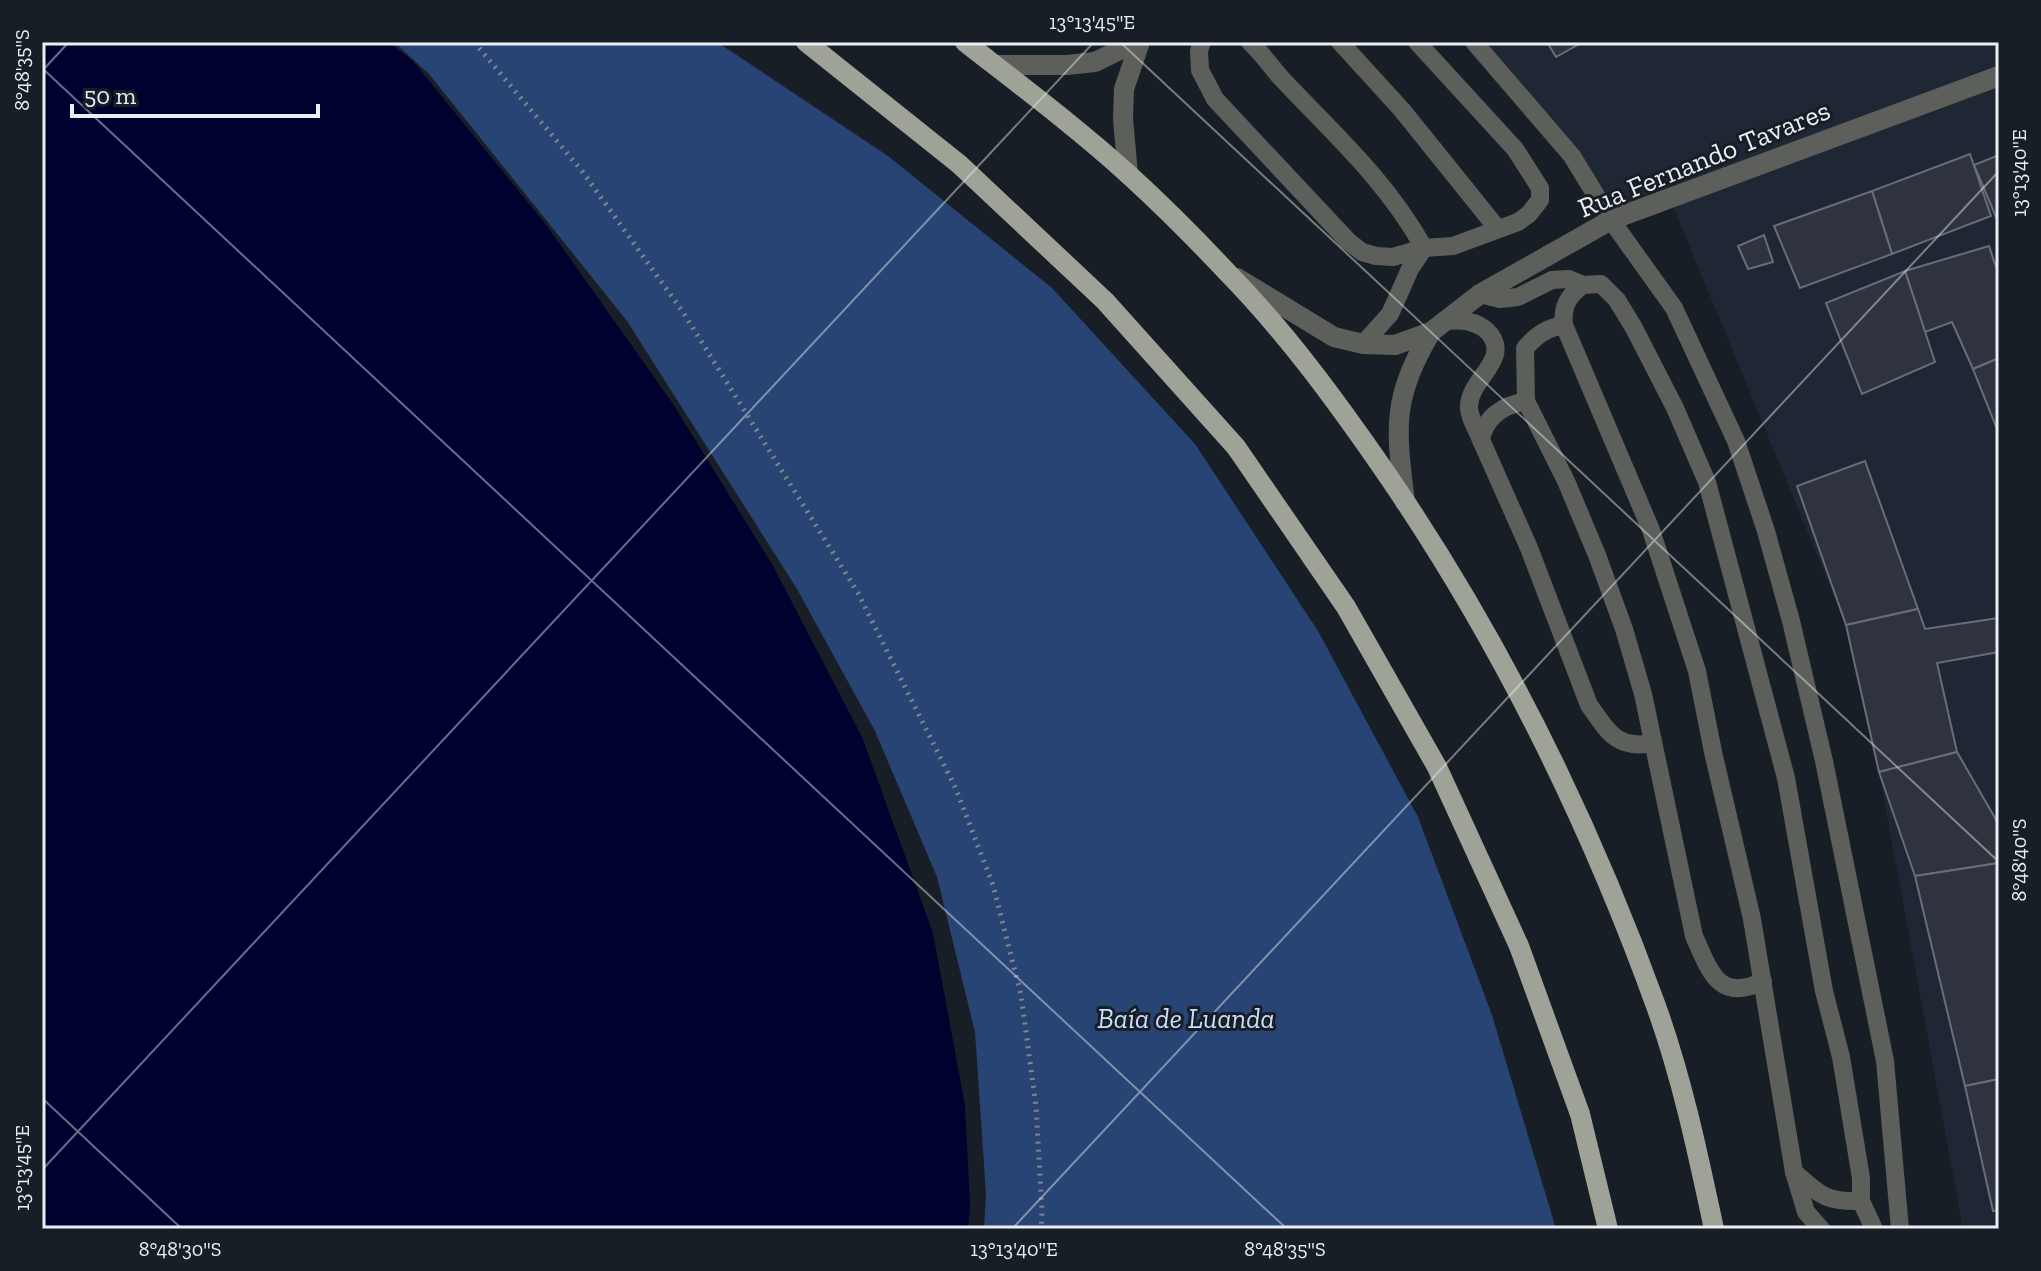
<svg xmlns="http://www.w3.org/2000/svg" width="2041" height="1271" font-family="'Zilla Slab',serif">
<rect width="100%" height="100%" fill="#181e26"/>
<path fill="#1f2735" d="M1474 42H1999V1229H1963L1879 772 1846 625 1670 199 1611 220Z"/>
<path fill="#284474" d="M394 42H717L888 156 1052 288 1195 444 1318 631 1418 817 1492 1015 1556 1229H984L986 1194 975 1032 937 877 875 731 797 589 627 321 429 74Z"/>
<path fill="#00012f" d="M42 42H388L413 61 547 226 673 404 773 566 862 737 933 933 965 1106 970 1205 968 1229H42Z"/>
<g fill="#2e333d" stroke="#686e79" stroke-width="2">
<path d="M1547 42H1583L1556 57Z"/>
<path d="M1970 154 1991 216 1892 254 1872 191Z"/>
<path d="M1999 155V224L1974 165Z"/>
<path d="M1872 191 1892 254 1800 288 1774 226Z"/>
<path d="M1764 235 1773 262 1748 269 1738 246Z"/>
<path d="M1989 246 1999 276V358L1973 369 1952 322 1925 332 1905 271Z"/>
<path d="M1905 271 1935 362 1862 394 1826 303Z"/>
<path d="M1999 358V434L1973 369Z"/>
<path d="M1865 461 1918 609 1846 625 1797 486Z"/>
<path d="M1918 609 1925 629 1999 618V652L1937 663 1957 752 1879 772 1846 625Z"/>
<path d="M1957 752 1995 818 1999 830V863L1915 876 1879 772Z"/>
<path d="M1999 863V1079L1965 1086 1915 876Z"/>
<path d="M1999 1079V1210L1993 1211 1965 1086Z"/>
</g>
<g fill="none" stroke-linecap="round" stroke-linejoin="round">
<path stroke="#80858c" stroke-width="5" stroke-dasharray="2 6" stroke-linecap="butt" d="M474 42 582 171 683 312 858 593 956 789 993 885 1021 995 1036 1106 1042 1210 1041 1229"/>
<g stroke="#5d5f5a" stroke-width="18">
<path d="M1202 42 1199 51 1200 70 1215 99 1348 241 1362 252 1376 256 1393 257 1424 248 1453 246 1518 222 1529 214 1540 200V188L1515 149 1417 42"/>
<path d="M1250 42C1262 53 1271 67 1282 79 1335 135 1386 180 1424 248"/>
<path d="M1340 42 1402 110 1497 228"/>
<path d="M1474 42 1572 156 1611 220 1674 308 1736 441 1766 531 1791 621 1824 761 1885 1061 1900 1229"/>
<path d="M1480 294 1500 299 1518 297 1552 280 1569 279 1583 285 1601 284 1617 300 1634 328 1675 408 1707 482 1786 778 1824 991 1841 1057 1861 1178V1201C1825 1202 1820 1195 1794 1172L1752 919 1713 752 1697 671 1651 530 1564 325C1562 306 1568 296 1583 285"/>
<path d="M1442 322C1459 319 1477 320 1489 333 1511 359 1471 378 1469 405 1468 415 1477 430 1481 440"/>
<path d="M1564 325C1546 328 1537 335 1525 348L1526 401 1566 481 1597 555 1624 629 1643 694 1694 936C1710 972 1719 1003 1763 981"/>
<path d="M1363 344 1390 314 1410 269 1424 248"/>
<path d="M1526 401C1504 405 1485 416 1481 440L1529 548 1589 705C1608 732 1617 750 1653 743"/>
<path d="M1794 1172 1806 1212 1821 1229"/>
<path d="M1861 1201 1874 1229"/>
</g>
<g stroke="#5d5f5a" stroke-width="20">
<path d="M995 65H1067L1095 62 1136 42"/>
<path d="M1128 174 1123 119 1124 89 1140 42"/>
<path d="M1237 278 1334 337 1363 344 1395 345 1431 332 1480 294 1611 220 1999 76"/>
<path d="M1405 502C1396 429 1391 398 1431 332"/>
</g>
<g stroke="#9ea297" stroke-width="20">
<path d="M806 42 959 164 1105 301 1236 447 1346 607 1437 767 1519 946 1580 1114 1608 1229"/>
<path d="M965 42C1020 85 1076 127 1128 174 1161 204 1194 237 1225 270 1286 332 1337 402 1386 473 1499 638 1588 818 1656 1006 1682 1078 1698 1154 1714 1229"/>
</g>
</g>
<path fill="none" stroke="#ebeff5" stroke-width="2" stroke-opacity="0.45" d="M1120 42 1999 862M42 68 1287 1229M42 71 69 42M42 1098 182 1229M42 1170 1094 42M1012 1229 1999 171"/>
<g text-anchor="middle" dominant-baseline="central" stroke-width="6" stroke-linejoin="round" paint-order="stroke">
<g font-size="28" fill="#ebeff5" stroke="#181e26">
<text transform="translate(1704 159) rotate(-22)">Rua Fernando Tavares</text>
</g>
<g font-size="28" font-style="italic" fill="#c9ddfd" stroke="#181e26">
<text x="1186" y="1018">Baía de Luanda</text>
</g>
</g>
<rect width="2041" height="1271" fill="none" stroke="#181e26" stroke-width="88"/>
<path d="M72 104v12h246v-12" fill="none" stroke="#ebeff5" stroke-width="4"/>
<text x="84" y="104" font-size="24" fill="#ebeff5" stroke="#181e26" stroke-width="6" paint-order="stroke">50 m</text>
<rect x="44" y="44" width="1953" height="1183" fill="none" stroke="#ebeff5" stroke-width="3"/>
<g font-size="20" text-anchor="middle" fill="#ebeff5">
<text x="1092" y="29">13°13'45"E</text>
<text transform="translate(22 70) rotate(-90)" y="7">8°48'35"S</text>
<text transform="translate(2019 173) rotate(-90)" y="7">13°13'40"E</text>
<text transform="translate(2019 860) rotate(-90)" y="7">8°48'40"S</text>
<text transform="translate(22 1168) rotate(-90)" y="7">13°13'45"E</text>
<text x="180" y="1256">8°48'30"S</text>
<text x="1014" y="1256">13°13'40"E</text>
<text x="1285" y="1256">8°48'35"S</text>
</g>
</svg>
